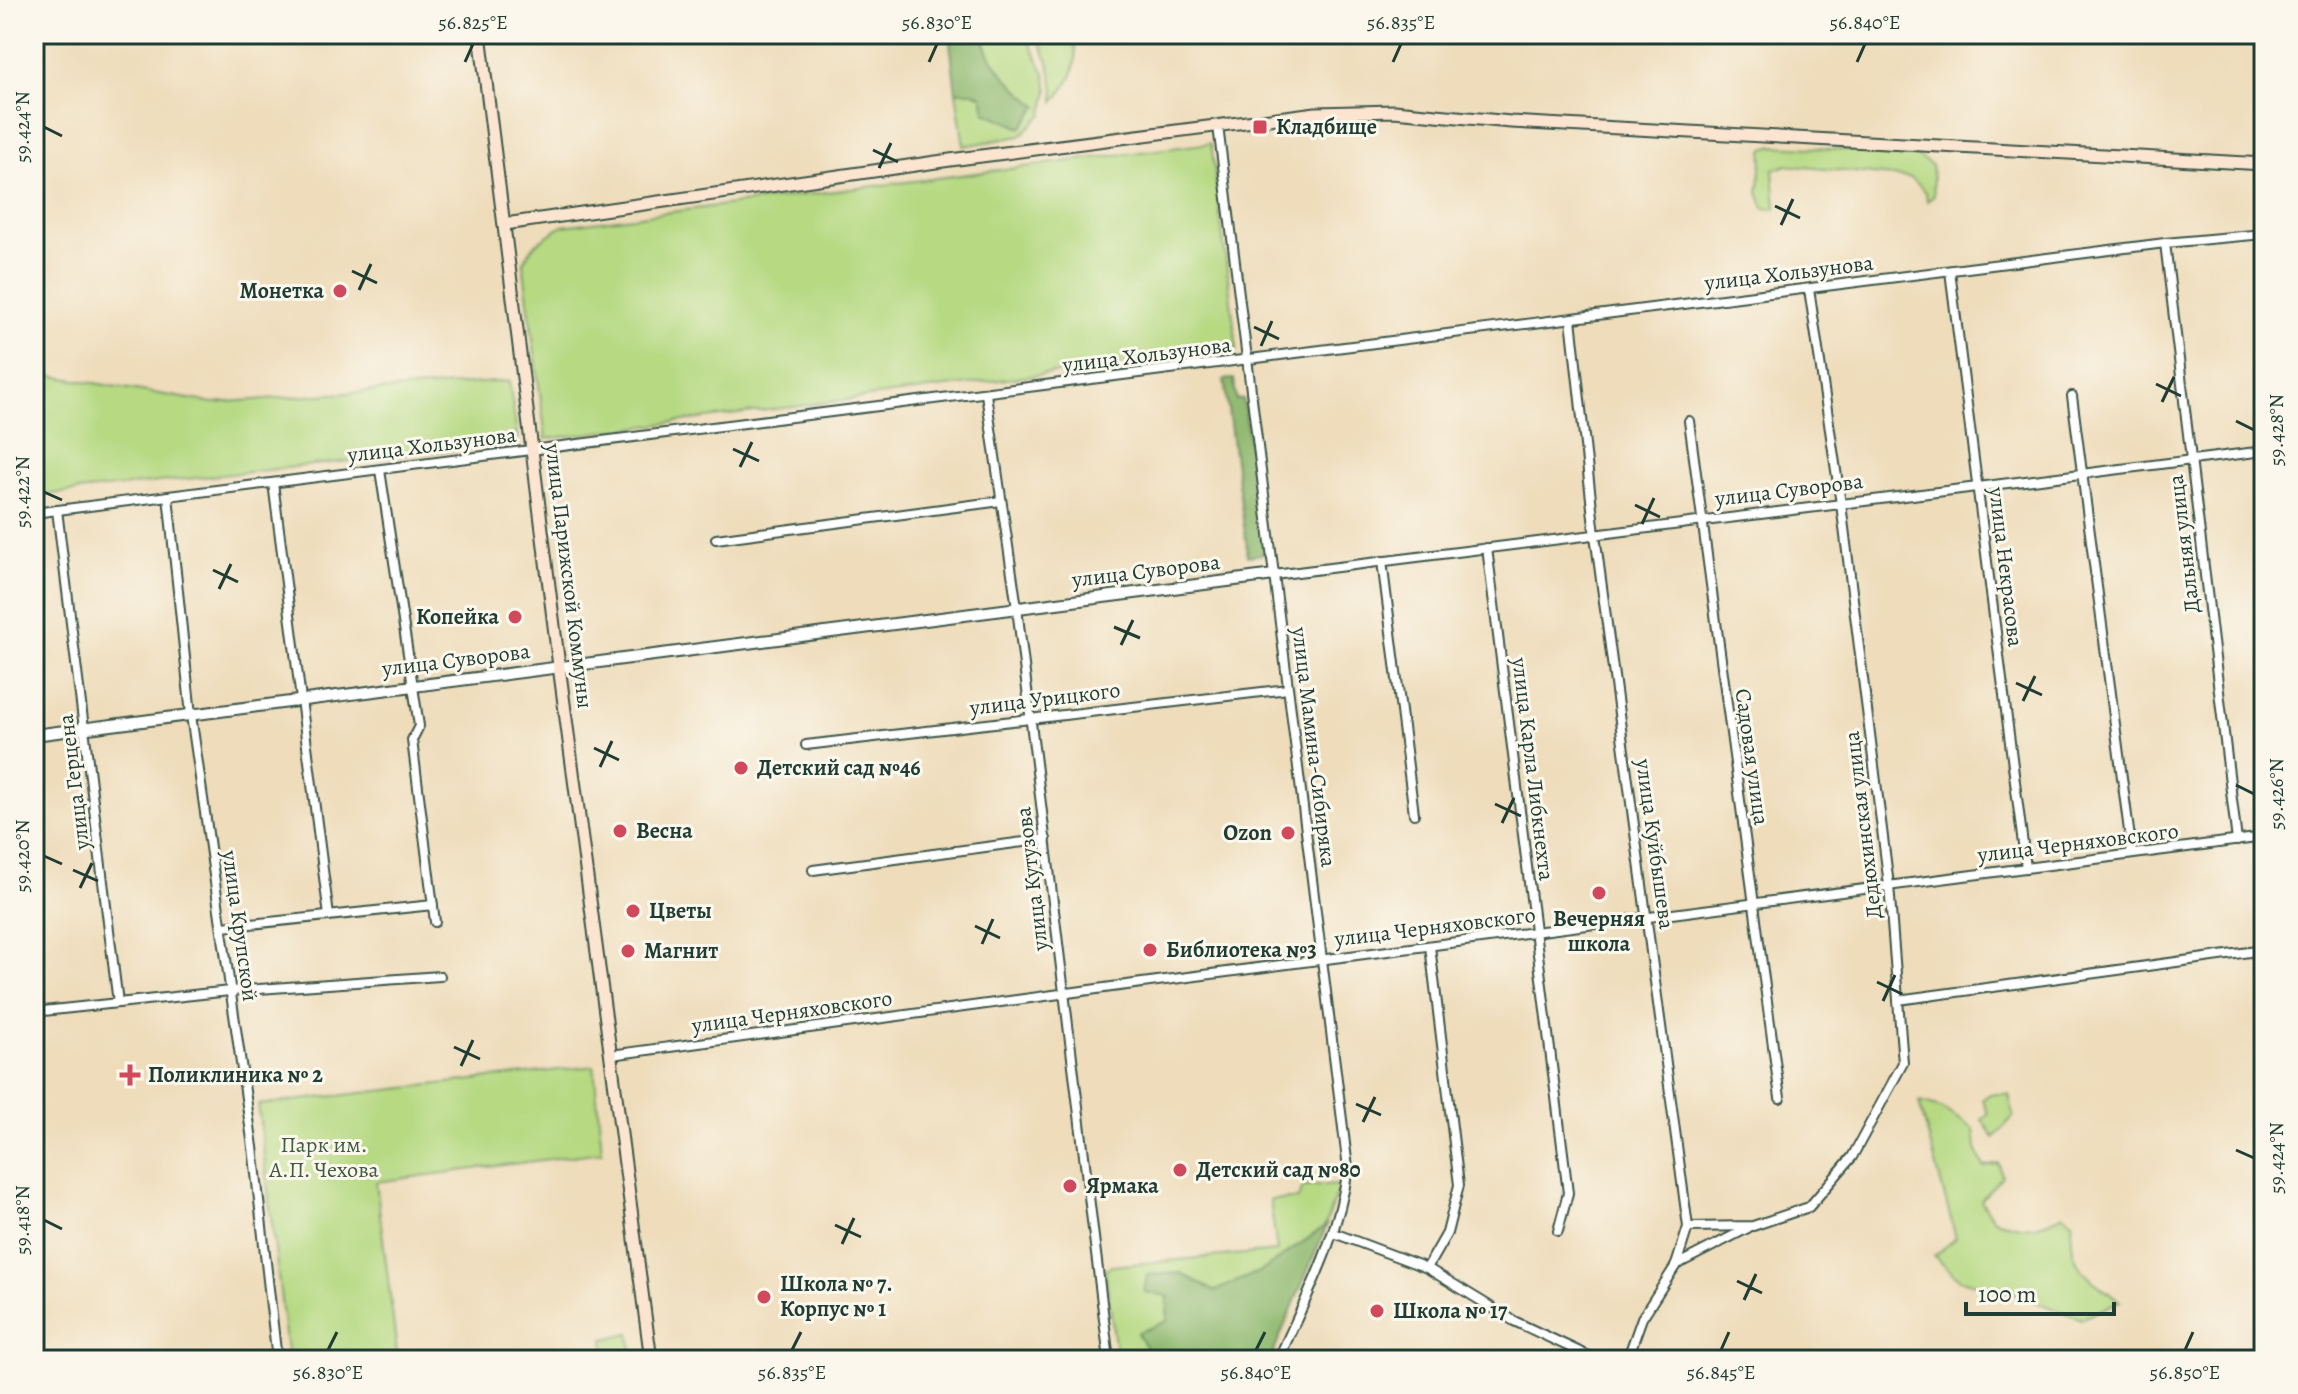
<svg xmlns="http://www.w3.org/2000/svg" width="2298" height="1394" font-family="Alegreya,serif">
<rect width="100%" height="100%" fill="#fbf7ec"/>
<filter id="ink" filterUnits="userSpaceOnUse"><feTurbulence type="fractalNoise" baseFrequency=".0125" numOctaves="2"/><feDisplacementMap in="SourceGraphic" scale="16" xChannelSelector="R" yChannelSelector="G"/><feConvolveMatrix kernelMatrix="1 2 1 2 8 2 1 2 1" color-interpolation-filters="sRGB"/></filter>
<filter id="wash" filterUnits="userSpaceOnUse"><feTurbulence type="fractalNoise" baseFrequency=".006" numOctaves="4" result="noise"/><feDisplacementMap in="SourceGraphic" scale="32" xChannelSelector="R" yChannelSelector="G"/><feGaussianBlur stdDeviation="1.8" result="paint"/><feColorMatrix in="noise" values="0 0 0 0 0 0 0 0 0 0 0 0 0 0 0 0 0 1.4 0 .05"/><feComposite in="paint" operator="in"/></filter>
<g filter="url(#wash)">
<rect width="100%" height="100%" fill="#eedcba"/>
<g fill="#b6d982" stroke="#6a8b5b" stroke-width="2">
<path d="M984 34H1025L1045 73 1048 91 1043 114 1020 136 964 146 956 92H973L1038 107C1018 89 984 63 984 34Z"/>
<path d="M1036 34H1070C1083 57 1072 83 1054 101 1055 76 1047 56 1036 34Z"/>
<path d="M1211 143 1237 349 546 439 523 262 535 244 562 226Z"/>
<path d="M1774 146 1912 153 1932 165 1934 196 1927 201 1926 192 1911 178 1786 165 1773 170 1776 209 1764 208 1758 193 1763 152 1764 149Z"/>
<path d="M34 373 213 403 509 381 518 442 34 496Z"/>
<path d="M594 1066 602 1152 376 1182 398 1360H288L258 1105Z"/>
<path d="M1990 1094H2009L2014 1116 1994 1138 1982 1120 1988 1114 1983 1099Z"/>
<path d="M1919 1102 1941 1108 1974 1129 1976 1149 1984 1167 1999 1164 2002 1176 1981 1200 1994 1220C2024 1228 2035 1231 2063 1214L2073 1221C2066 1266 2087 1277 2120 1301L2081 1319 2014 1293 1960 1280 1934 1256 1956 1238Z"/>
<path d="M1339 1185 1327 1220 1267 1360 1117 1359 1105 1269 1112 1266 1277 1251 1270 1200 1298 1199 1303 1187Z"/>
<path d="M630 1334 633 1360H606L604 1339Z"/>
</g>
<g fill="#90b970" stroke="#587b52" stroke-width="2">
<path d="M949 34H984C984 60 1018 91 1038 106L1021 128 985 112 982 96 973 92H956Z"/>
<path d="M1234 379 1236 400 1243 399 1264 554 1248 556 1224 380Z"/>
<path d="M1327 1225 1270 1360H1241L1214 1356V1360H1153L1137 1333 1167 1321 1168 1296 1144 1292 1147 1275 1181 1273 1215 1291 1263 1270Z"/>
</g>
</g>
<g filter="url(#ink)">
<g fill="none" stroke-linecap="round" stroke-linejoin="round">
<defs>
<g id="minor">
<path d="M1218 126 1348 1168C1339 1236 1306 1298 1278 1360"/>
<path d="M2165 243 2237 841"/>
<path d="M1950 271 2026 868"/>
<path d="M1571 319 1595 535 1688 1227 1676 1265 1642 1318 1627 1360"/>
<path d="M986 394 1017 608 1109 1360"/>
<path d="M2072 396 2132 854"/>
<path d="M1689 421 1780 1098"/>
<path d="M380 470 419 726 412 740 435 922"/>
<path d="M273 483 329 916"/>
<path d="M168 496 191 715 253 1147 277 1360"/>
<path d="M57 510 118 1003"/>
<path d="M34 513 2165 243 2264 234"/>
<path d="M716 539 1001 501"/>
<path d="M1487 548 1568 1193 1558 1231"/>
<path d="M1382 561 1414 814"/>
<path d="M1274 575 2264 451"/>
<path d="M806 745 1288 689"/>
<path d="M813 870 1046 839"/>
<path d="M222 927 433 905"/>
<path d="M1898 1000 2264 950"/>
<path d="M34 1012 230 991 440 976"/>
<path d="M611 1055 1119 986 2264 837"/>
<path d="M1688 1227 1753 1226 1809 1207 1852 1157 1903 1063 1889 885 1841 504 1809 289"/>
<path d="M1334 1233 1427 1268 1514 1321 1597 1360"/>
<path d="M1676 1265 1748 1228"/>
<path d="M1427 1268 1447 1233 1459 1185 1430 946"/>
</g>
<path id="tertiary" d="M34 735 1274 575"/>
<g id="secondary">
<path d="M480 34 559 666 651 1360"/>
<path d="M505 224 950 160 1316 113 1394 111 1511 122 2264 164"/>
</g>
</defs>
<use href="#minor" stroke="#3e5548" stroke-width="12"/>
<use href="#tertiary" stroke="#3e5548" stroke-width="14"/>
<use href="#secondary" stroke="#3e5548" stroke-width="15"/>
<use href="#minor" stroke="#fff" stroke-width="8"/>
<use href="#tertiary" stroke="#fff" stroke-width="10"/>
<use href="#secondary" stroke="#fce5d0" stroke-width="11"/>
</g>
</g>
<path fill="none" stroke="#1f3d34" stroke-width="3" d="M465 62 473 44M929 62 937 44M1393 62 1401 44M1857 62 1865 44M44 127 62 136M873 150 898 162M879 168 891 143M1775 206 1800 218M1781 225 1793 199M352 271 377 283M359 290 371 264M1254 327 1279 339M1261 346 1272 321M2156 384 2181 396M2162 402 2174 377M2236 421 2254 430M733 449 759 461M740 467 752 442M44 492 62 500M1635 505 1660 517M1642 524 1654 498M213 570 238 582M219 589 231 564M1114 627 1140 638M1121 645 1133 620M2016 683 2042 695M2023 701 2035 676M594 748 619 760M600 767 612 741M2236 785 2254 794M1495 804 1521 816M1502 823 1514 798M44 856 62 864M73 870 98 881M80 888 92 863M975 926 1000 938M982 944 993 919M1877 982 1902 994M1883 1001 1895 975M454 1047 480 1059M461 1066 473 1040M1356 1104 1381 1115M1363 1122 1375 1097M2236 1150 2254 1158M44 1220 62 1229M835 1225 861 1237M842 1244 854 1218M1737 1281 1762 1293M1744 1300 1756 1274M328 1350 337 1332M792 1350 801 1332M1256 1350 1265 1332M1721 1350 1729 1332M2185 1350 2193 1332"/>
<g fill="#d1495b" stroke="#fbf7ec" stroke-width="3">
<rect x="1252" y="119" width="16" height="16" rx="4"/>
<circle cx="340" cy="291" r="8"/>
<circle cx="515" cy="617" r="8"/>
<circle cx="741" cy="768" r="8"/>
<circle cx="620" cy="831" r="8"/>
<circle cx="1288" cy="833" r="8"/>
<circle cx="1599" cy="893" r="8"/>
<circle cx="633" cy="911" r="8"/>
<circle cx="1150" cy="950" r="8"/>
<circle cx="628" cy="951" r="8"/>
<path d="M126 1063h8v8h8v8h-8v8h-8v-8h-8v-8h8z"/>
<circle cx="1180" cy="1170" r="8"/>
<circle cx="1070" cy="1186" r="8"/>
<circle cx="764" cy="1297" r="8"/>
<circle cx="1377" cy="1311" r="8"/>
</g>
<g text-anchor="middle" dominant-baseline="central" stroke-width="6" stroke-linejoin="round" paint-order="stroke">
<g font-size="22" font-weight="bold" fill="#1f3d34" stroke="#fbf7ec" text-anchor="start">
<text x="1276" y="127">Кладбище</text>
<text x="324" y="291" text-anchor="end">Монетка</text>
<text x="499" y="617" text-anchor="end">Копейка</text>
<text x="757" y="768">Детский сад №46</text>
<text x="636" y="831">Весна</text>
<text x="1272" y="833" text-anchor="end">Ozon</text>
<text x="649" y="911">Цветы</text>
<text x="1599" y="919" text-anchor="middle">Вечерняя<tspan x="1599" dy="25">школа</tspan></text>
<text x="1166" y="950">Библиотека №3</text>
<text x="644" y="951">Магнит</text>
<text x="148" y="1075">Поликлиника № 2</text>
<text x="1196" y="1170">Детский сад №80</text>
<text x="1086" y="1186">Ярмака</text>
<text x="780" y="1284">Школа № 7.<tspan x="780" dy="25">Корпус № 1</tspan></text>
<text x="1393" y="1311">Школа № 17</text>
</g>
<g font-size="22" fill="#1f3d34" stroke="#fbf7ec">
<text transform="translate(1789 273) rotate(-7)">улица Хользунова</text>
<text transform="translate(1147 355) rotate(-7)">улица Хользунова</text>
<text transform="translate(432 445) rotate(-7)">улица Хользунова</text>
<text transform="translate(1789 490) rotate(-7)">улица Суворова</text>
<text transform="translate(2184 544) rotate(-97)">Дальняя улица</text>
<text transform="translate(2006 567) rotate(83)">улица Некрасова</text>
<text transform="translate(1146 571) rotate(-7)">улица Суворова</text>
<text transform="translate(569 576) rotate(83)">улица Парижской Коммуны</text>
<text transform="translate(456 660) rotate(-7)">улица Суворова</text>
<text transform="translate(1045 699) rotate(-7)">улица Урицкого</text>
<text transform="translate(1314 747) rotate(83)">улица Мамина-Сибиряка</text>
<text transform="translate(1752 757) rotate(82)">Садовая улица</text>
<text transform="translate(1533 769) rotate(83)">улица Карла Либкнехта</text>
<text transform="translate(74 782) rotate(-97)">улица Герцена</text>
<text transform="translate(1863 825) rotate(-97)">Дедюхинская улица</text>
<text transform="translate(2078 843) rotate(-7)">улица Черняховского</text>
<text transform="translate(1655 844) rotate(82)">улица Куйбышева</text>
<text transform="translate(1032 879) rotate(-97)">улица Кутузова</text>
<text transform="translate(240 926) rotate(82)">улица Крупской</text>
<text transform="translate(1435 927) rotate(-7)">улица Черняховского</text>
<text transform="translate(792 1012) rotate(-8)">улица Черняховского</text>
</g>
<g font-size="22" fill="#3d5c44" stroke="#fbf7ec">
<text x="324" y="1145">Парк им.<tspan x="324" dy="25">А.П. Чехова</tspan></text>
</g>
</g>
<rect width="2298" height="1394" fill="none" stroke="#fbf7ec" stroke-width="88"/>
<path d="M1966 1302v12h148v-12" fill="none" stroke="#1f3d34" stroke-width="4"/>
<text x="1978" y="1302" font-size="24" fill="#1f3d34" stroke="#fbf7ec" stroke-width="6" paint-order="stroke">100 m</text>
<rect x="44" y="44" width="2210" height="1306" fill="none" stroke="#1f3d34" stroke-width="3"/>
<g font-size="20" text-anchor="middle" fill="#1f3d34">
<text x="473" y="29">56.825°E</text>
<text x="937" y="29">56.830°E</text>
<text x="1401" y="29">56.835°E</text>
<text x="1865" y="29">56.840°E</text>
<text transform="translate(22 127) rotate(-90)" y="7">59.424°N</text>
<text transform="translate(2276 430) rotate(-90)" y="7">59.428°N</text>
<text transform="translate(22 492) rotate(-90)" y="7">59.422°N</text>
<text transform="translate(2276 794) rotate(-90)" y="7">59.426°N</text>
<text transform="translate(22 856) rotate(-90)" y="7">59.420°N</text>
<text transform="translate(2276 1158) rotate(-90)" y="7">59.424°N</text>
<text transform="translate(22 1220) rotate(-90)" y="7">59.418°N</text>
<text x="328" y="1379">56.830°E</text>
<text x="792" y="1379">56.835°E</text>
<text x="1256" y="1379">56.840°E</text>
<text x="1721" y="1379">56.845°E</text>
<text x="2185" y="1379">56.850°E</text>
</g>
</svg>
